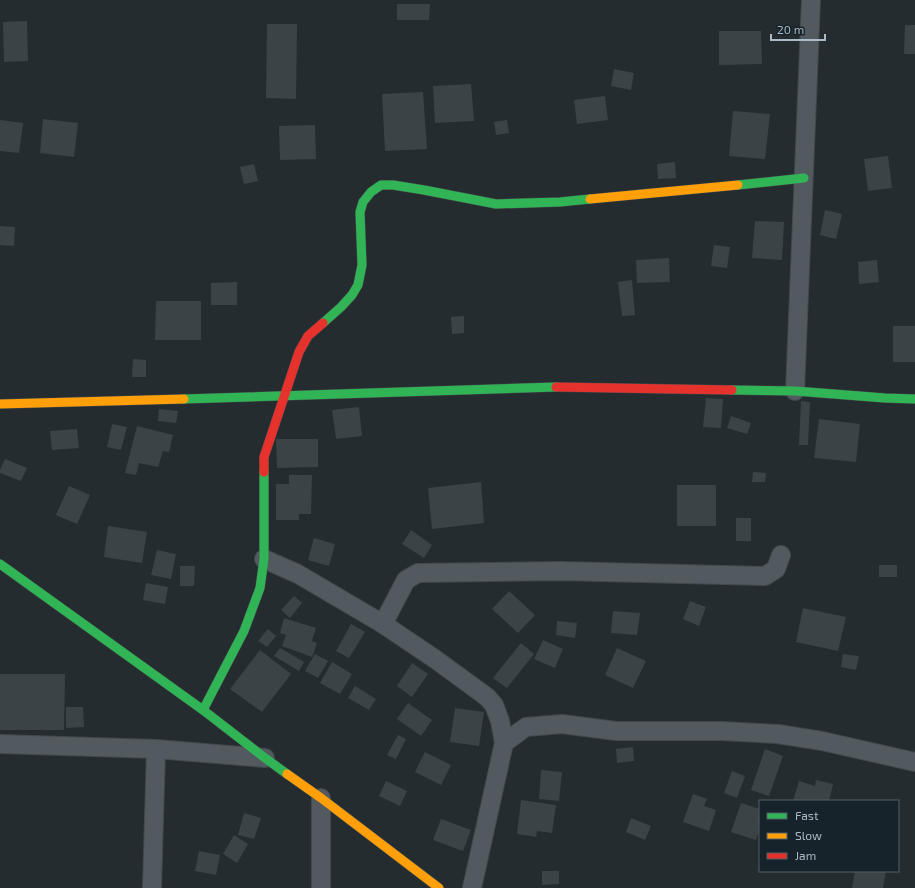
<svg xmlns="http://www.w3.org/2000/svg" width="915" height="888" font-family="'Exo 2',sans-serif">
<rect width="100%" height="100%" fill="#242c30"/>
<g fill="#3c4347">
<path d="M397 4H430L429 20H397Z"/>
<path d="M27 21 28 61 4 62 3 22Z"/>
<path d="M267 24H297L296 99 266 98Z"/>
<path d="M905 25H915V54H904Z"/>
<path d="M719 31H761L762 64 719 65Z"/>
<path d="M614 69 634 73 631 90 611 86Z"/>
<path d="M471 84 474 121 435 123 433 86Z"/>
<path d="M423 92 427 149 385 151 382 94Z"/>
<path d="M605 96 608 120 577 124 574 100Z"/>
<path d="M733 111 770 114 765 159 729 156Z"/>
<path d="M43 119 78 123 74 157 40 153Z"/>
<path d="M0 120 23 123 19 153 0 151Z"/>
<path d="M507 120 509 133 496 135 494 122Z"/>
<path d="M315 125 316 159 280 160 279 126Z"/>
<path d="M888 156 892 188 868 191 864 159Z"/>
<path d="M675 162 676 178 658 179 657 164Z"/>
<path d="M254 164 258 181 244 184 240 167Z"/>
<path d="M825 210 842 214 836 239 820 235Z"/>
<path d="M755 221 784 222 782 260 752 258Z"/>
<path d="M0 226 15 227 14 246 0 245Z"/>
<path d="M714 245 730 247 727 268 711 266Z"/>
<path d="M669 258 670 282 637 283 636 260Z"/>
<path d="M877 260 879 282 859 284 858 262Z"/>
<path d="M632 280 635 315 622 316 618 282Z"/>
<path d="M237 282V305H211V283Z"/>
<path d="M156 301H201V340H155Z"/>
<path d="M464 316V333L452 334 451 317Z"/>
<rect x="893" y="326" width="22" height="36"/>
<path d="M133 359 146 360V377H132Z"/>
<path d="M706 398 723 399 721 428 703 427Z"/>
<path d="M801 401 810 402 808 445H799Z"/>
<path d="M359 407 362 436 336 439 332 410Z"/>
<path d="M159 409 178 411 176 423 158 421Z"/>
<path d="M731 416 751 423 747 434 727 428Z"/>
<path d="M819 419 860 424 856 462 814 458Z"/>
<path d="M112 424 127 427 121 450 107 447Z"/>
<path d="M137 426 173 435 169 452 163 451 158 467 139 463 136 475 125 473Z"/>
<path d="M77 429 79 448 52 450 50 431Z"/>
<path d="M276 439H318V467L277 468Z"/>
<path d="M5 459 27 468 21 481 0 473V470Z"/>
<path d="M753 472 766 473 765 482H752Z"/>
<path d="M289 475H312L311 514H299V520H276V484H289Z"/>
<path d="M481 482 484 523 432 529 428 488Z"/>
<rect x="677" y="485" width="39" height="41"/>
<path d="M69 486 90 495 77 524 56 515Z"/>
<rect x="736" y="518" width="15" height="23"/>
<path d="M108 526 147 532 142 563 104 557Z"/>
<path d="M411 530 432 545 424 558 402 544Z"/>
<path d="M314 538 335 544 329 566 308 560Z"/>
<path d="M157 550 176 554 171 579 151 575Z"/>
<rect x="879" y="565" width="18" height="12"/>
<path d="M180 566H195L194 586H180Z"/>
<path d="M146 583 168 587 165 604 143 600Z"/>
<path d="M509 591 535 615 518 633 492 609Z"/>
<path d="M294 596 302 603 290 618 281 610Z"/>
<path d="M690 601 706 607 699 626 683 619Z"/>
<path d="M803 608 846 617 838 651 796 642Z"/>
<path d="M613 611 640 613 637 635 611 633Z"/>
<path d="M284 618 316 628 312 641 317 643 312 657 282 646 286 635 280 633Z"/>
<path d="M557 621 577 623 575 638 556 635Z"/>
<path d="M351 624 365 632 349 658 336 651Z"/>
<path d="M268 629 276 636 267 647 258 641Z"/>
<path d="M543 640 563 649 555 668 534 659Z"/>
<path d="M521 643 534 654 507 688 493 678Z"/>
<path d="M280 648 304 662 299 671 274 656Z"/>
<path d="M617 648 646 661 633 688 605 675Z"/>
<path d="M260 650 291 674 262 712 230 689Z"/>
<path d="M315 654 328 661 318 678 305 671Z"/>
<path d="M843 654 859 656 856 670 841 667Z"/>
<path d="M332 662 352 674 340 694 320 683Z"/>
<path d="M412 663 428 674 412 697 397 686Z"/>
<path d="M0 674H65L64 730H0Z"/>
<path d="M355 686 376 699 369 710 348 698Z"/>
<path d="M408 703 432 720 421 736 397 719Z"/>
<path d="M66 707H83L84 727 66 728Z"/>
<path d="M455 708 484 712 479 746 450 742Z"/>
<path d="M398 735 406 739 396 759 387 755Z"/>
<path d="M633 747 634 761 617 763 616 749Z"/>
<path d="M765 749 783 756 769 796 751 790Z"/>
<path d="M425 752 451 765 441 785 415 772Z"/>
<path d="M541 770 562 772 559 801 539 799Z"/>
<path d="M732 771 745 776 737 798 724 793Z"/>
<path d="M816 780 833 784 829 801H793L799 781 815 786Z"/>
<path d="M386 781 407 791 400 806 379 796Z"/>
<path d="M693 794 707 799 704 806 716 810 709 831 683 822Z"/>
<path d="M521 800 556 805 552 833 537 831 536 837 517 834Z"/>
<path d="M741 803 760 809V827L756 840 731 832Z"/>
<path d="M244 813 261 818 254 839 238 835Z"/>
<path d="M631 818 651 826 645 840 626 832Z"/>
<path d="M441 819 471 830 463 851 433 840Z"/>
<path d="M234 835 248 844 237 863 223 854Z"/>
<path d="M199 851 220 855 216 875 195 871Z"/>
<path d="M542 871H559V884L542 885Z"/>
<path d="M855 871H886L883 888H852Z"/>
</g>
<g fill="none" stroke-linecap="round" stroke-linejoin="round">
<defs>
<g id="street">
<path d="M795 391 811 0"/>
<path d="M264 559 298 574 383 624 435 659 487 697 494 705 500 721 504 743"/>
<path d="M383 624 406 580 418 573 560 571 765 576 776 569 781 555"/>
<path d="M0 744 156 749 265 758"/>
<path d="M321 798V888"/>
<path d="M152 888 156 749"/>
<path d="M472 888 504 743 526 727 562 724 616 731H722L778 734 822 741 915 762"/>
</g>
<g id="fast">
<path d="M738 185 804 178"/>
<path d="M323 323 341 307 352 295 358 285 362 265 360 212 363 202 371 192 381 185H393L424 190 496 204 560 202 590 199"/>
<path d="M732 390 795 391 885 398 915 399"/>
<path d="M184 399 556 387"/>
<path d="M0 564 203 710 265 758 287 774"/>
<path d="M203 710 244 631 260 588 264 559V472"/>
</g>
<g id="slow">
<path d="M590 199 738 185"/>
<path d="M0 404 184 399"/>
<path d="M287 774 321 798 439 888"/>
</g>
<g id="jam">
<path d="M556 387 732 390"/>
<path d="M264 472V457L299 352 308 336 323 323"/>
</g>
</defs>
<use href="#street" stroke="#42484b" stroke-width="20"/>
<use href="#fast" stroke="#42484b" stroke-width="10"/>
<use href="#slow" stroke="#42484b" stroke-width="10"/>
<use href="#jam" stroke="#42484b" stroke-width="10"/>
<use href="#street" stroke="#525a60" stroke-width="18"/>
<use href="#fast" stroke="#30b455" stroke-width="9"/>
<use href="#slow" stroke="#ff9f0a" stroke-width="9"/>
<use href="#jam" stroke="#e5322d" stroke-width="9"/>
</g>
<rect x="759" y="800" width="140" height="72" fill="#17232b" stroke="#525f68"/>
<rect x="767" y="813" width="20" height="6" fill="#30b455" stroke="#525f68"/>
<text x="795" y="820" font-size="12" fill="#abbac4">Fast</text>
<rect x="767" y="833" width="20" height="6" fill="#ff9f0a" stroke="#525f68"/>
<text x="795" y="840" font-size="12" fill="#abbac4">Slow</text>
<rect x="767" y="853" width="20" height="6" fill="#e5322d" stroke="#525f68"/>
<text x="795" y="860" font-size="12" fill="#abbac4">Jam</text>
<path d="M771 34v6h54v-6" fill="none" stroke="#abbac4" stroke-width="2"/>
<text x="777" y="34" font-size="12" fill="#abbac4" stroke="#17232b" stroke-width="3" paint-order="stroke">20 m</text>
</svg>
